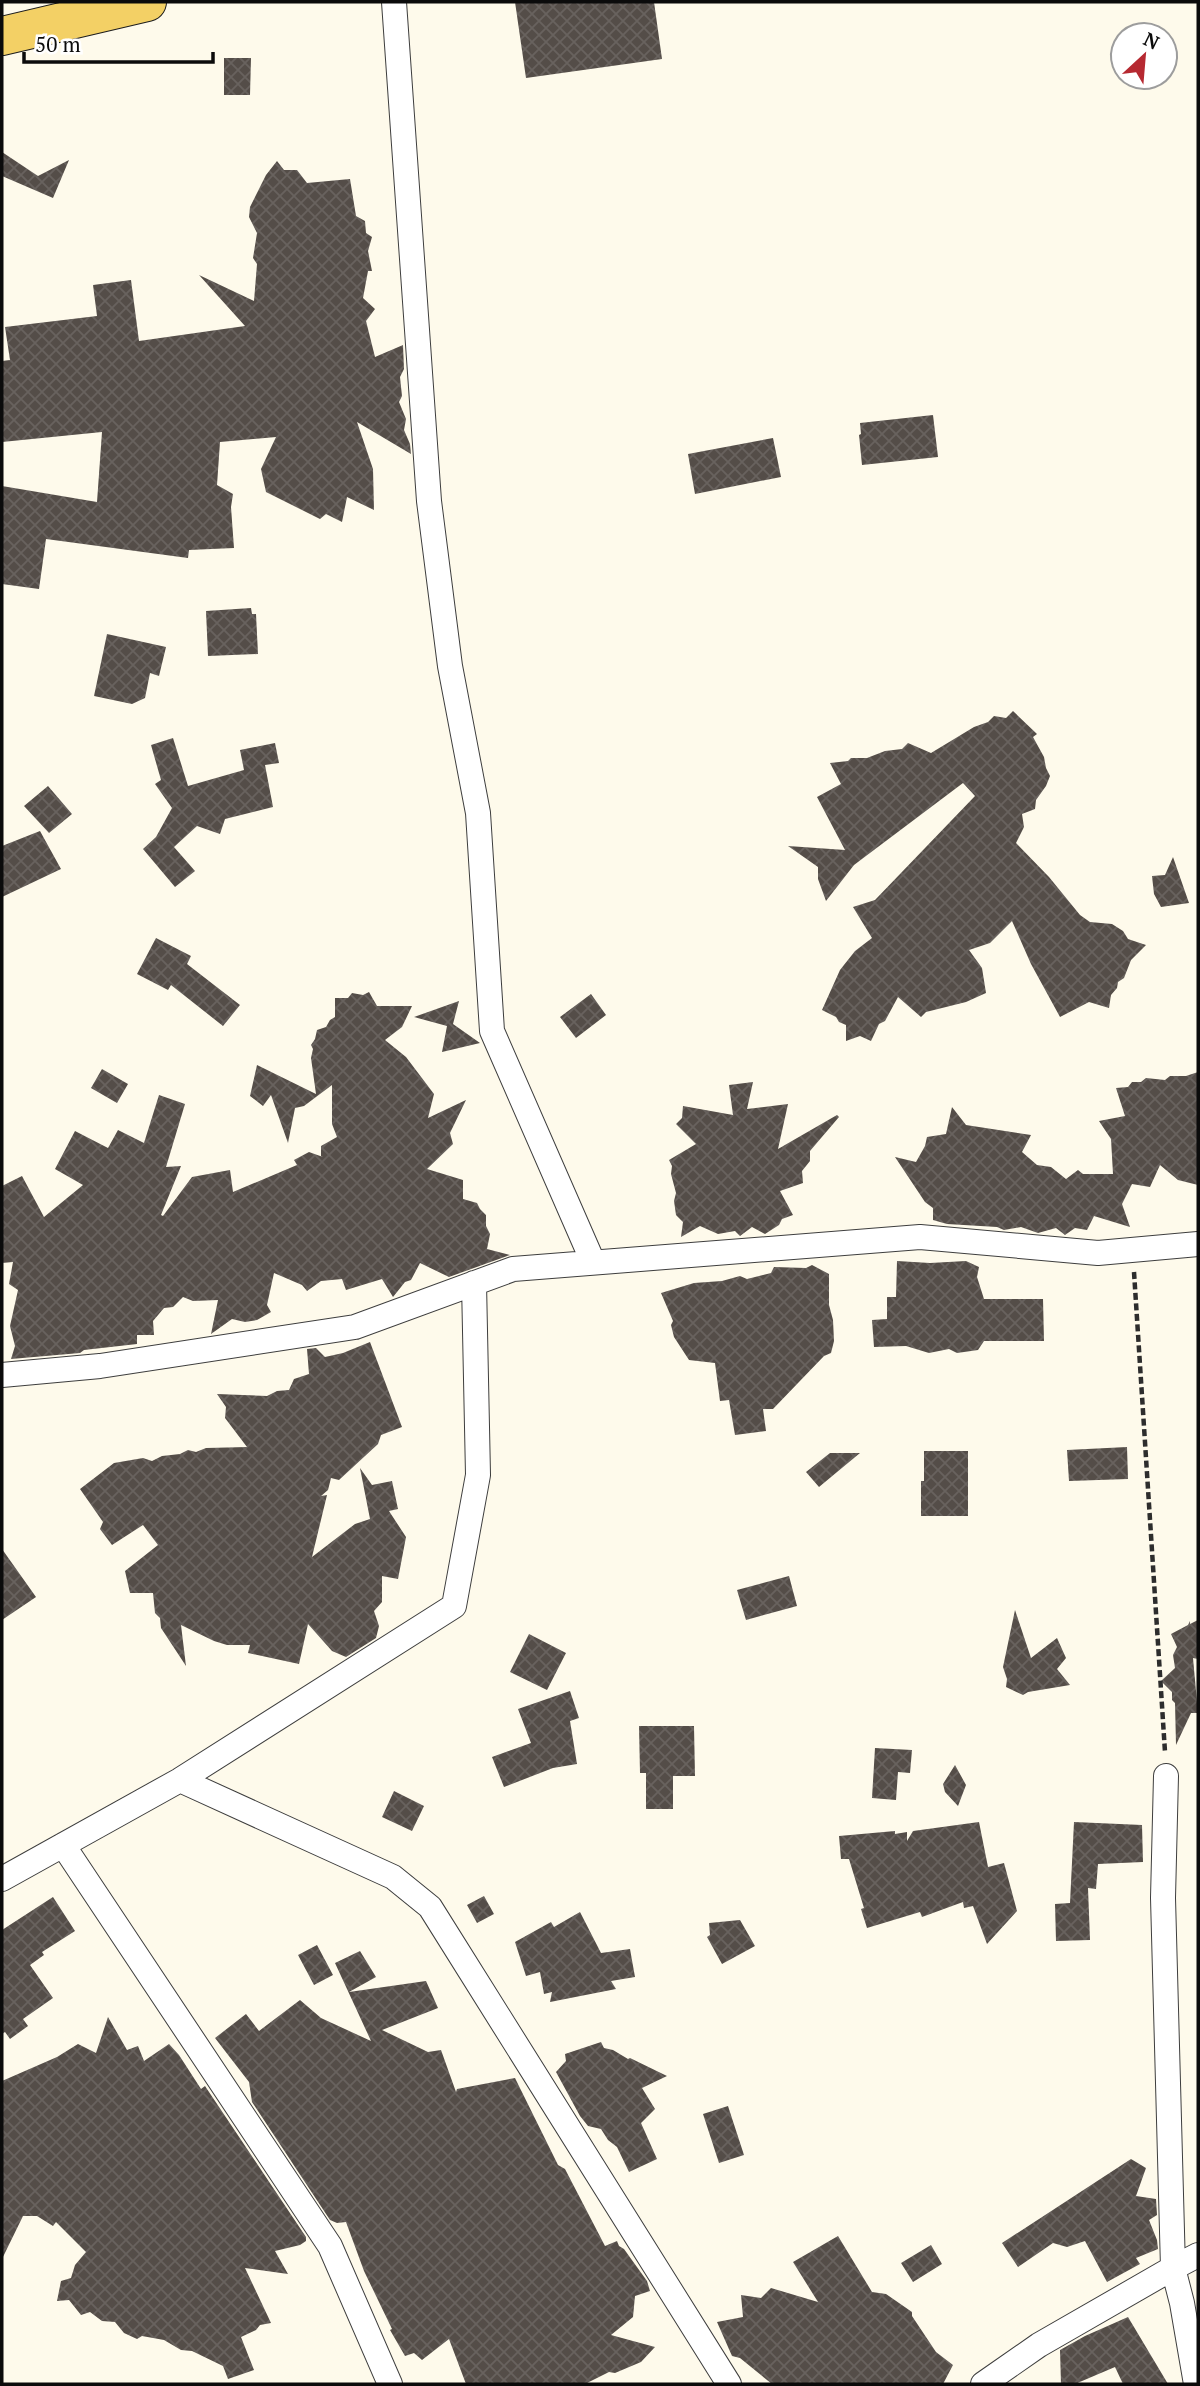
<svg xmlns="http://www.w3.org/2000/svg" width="1200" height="2386" font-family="'PT Serif',serif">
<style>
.building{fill:url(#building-cross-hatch)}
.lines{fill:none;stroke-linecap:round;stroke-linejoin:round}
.minor-casing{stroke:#3e3e3e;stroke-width:26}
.primary-casing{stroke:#1c1c1c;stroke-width:40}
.path{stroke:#2d2d2d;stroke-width:4.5;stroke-dasharray:7 3.5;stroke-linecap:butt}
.minor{stroke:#fff;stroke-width:24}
.primary{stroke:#f3d065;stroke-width:38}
</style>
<defs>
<pattern id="building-cross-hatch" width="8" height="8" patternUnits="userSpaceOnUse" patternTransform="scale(1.75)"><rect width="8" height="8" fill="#544d48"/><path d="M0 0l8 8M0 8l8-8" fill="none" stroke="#68625e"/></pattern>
</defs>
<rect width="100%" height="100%" fill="#fefaeb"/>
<!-- building -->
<path class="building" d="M515,2H654L662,59L526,78Z
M224,58H251L250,95H224Z
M2,152L38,176L69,160L53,198L2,176Z
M277,161L284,170H297L307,183L350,179L356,216L365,221L366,233L372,237L368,251L372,271H368L363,298L375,309L366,321L375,357L403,345L404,369L400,377L402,396L399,402L406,419L404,430L410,444L411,454L357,422L373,469L374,510L347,497L342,522L326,514L320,519L266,492L261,469L276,437L220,442L217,485L233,494L231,507L234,548L189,550L188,558L46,539L39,589L2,584V486L97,502L102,432L2,442V361L10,360L5,327L97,316L93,285L131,280L139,341L245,326L199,275L254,301L257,264L253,258L257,233L249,217L250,207L266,175Z
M933,415L938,457L862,465L859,435L861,434L860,423Z
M773,438L781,477L695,494L688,454Z
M251,608L252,614H256L258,654L208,656L206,611Z
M107,634L166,647L159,676L150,673L145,698L132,704L94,696Z
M1013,711L1037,734L1033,737L1044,757L1046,768L1050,776L1046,786L1036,800L1035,809L1022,814L1024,827L1016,843L1049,877L1080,915L1090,922L1112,924L1123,931L1128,939L1146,945L1131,960L1124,978L1118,982L1117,988L1111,995L1109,1008L1089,1002L1060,1017L1031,964L1012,921L990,943L969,950L982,968L986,993L966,1002L926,1012L921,1017L898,997L885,1021L879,1024L871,1041L860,1036L846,1041V1025L839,1022L836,1017L822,1010L840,970L855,951L872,938L853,907L875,900L975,796L963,783L854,865L826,901L818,879V867L788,846L845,850L817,797L841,784L830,763L848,761L851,758H867L885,751L902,749L908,743L931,753L974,727L988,722L994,716L1006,718Z
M173,738L188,786L244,770L240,750L275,743L279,763L265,765L273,807L225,819L220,834L197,826L174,847L195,871L175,887L143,849L156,837L172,808L155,784L161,780L151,745Z
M48,786L72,814L49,833L24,806Z
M40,831L61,869L2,897V846Z
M1173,857L1189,903L1161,907L1154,894L1152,876L1165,875Z
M156,938L191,956L187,964L240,1005L223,1026L171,985L168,990L137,974Z
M369,992L377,1006H412L402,1027L385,1040L406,1057L434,1094L428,1118L466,1100L450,1133L453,1144L427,1169L463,1180V1199L477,1203L480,1209L486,1215V1226L490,1234L487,1249L510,1255L449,1277L420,1263L411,1280L405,1282L393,1297L382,1279L346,1290L342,1279L321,1281L307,1291L302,1285L274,1273L267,1305L271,1312L257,1320L245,1322L232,1319L211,1334L218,1300L193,1301L183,1297L173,1307L164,1308L153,1321L154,1335H137V1344L84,1350L80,1353L11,1359L15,1346L10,1326L18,1290L9,1284L13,1262L2,1263V1186L22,1176L44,1217L83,1185L55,1169L75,1131L108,1148L118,1130L144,1143L159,1095L185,1104L166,1167L181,1166L161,1215L163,1216L192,1177L230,1170L233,1192L297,1165L294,1160L309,1152L323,1157L321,1156V1146L337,1137L332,1124V1085L304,1106L295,1108L288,1143L271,1095L263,1106L250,1096L257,1065L316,1094L311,1058L313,1049L311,1045L315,1039L317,1030L326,1027L330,1020L335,1017V998H348L352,993L363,995Z
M591,994L606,1015L576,1038L560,1017Z
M459,1001L453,1024L480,1043L442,1052L447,1026L414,1017Z
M102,1069L128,1084L117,1103L91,1088Z
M1198,1072V1185L1178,1180L1160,1165L1150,1187L1132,1184L1122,1204L1130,1227L1094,1216L1087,1230L1075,1228L1065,1235L1056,1228L1038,1233L1021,1227L1004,1230L997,1227L947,1224L933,1220V1208L925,1202L895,1157L916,1162L925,1146L927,1137L946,1134L952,1107L966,1125L1031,1135L1022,1152L1037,1165L1051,1167L1066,1179L1078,1170L1083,1174H1113L1111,1139L1099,1121L1125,1116L1116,1088L1128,1087L1132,1082H1141L1146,1078L1165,1080L1170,1076H1186Z
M753,1082L747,1109L788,1104L778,1149L837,1115L839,1117L810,1151V1161L802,1171L803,1183L780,1191L793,1215L782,1219L779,1225L765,1234L752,1227L740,1236L735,1231L718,1234L700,1226L681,1237L683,1222L676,1215L674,1201L676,1193L671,1174L672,1166L669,1160L696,1144L676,1124L682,1118L683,1106L733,1115L729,1085Z
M897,1261L930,1263L966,1261L979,1267L977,1277L984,1299H1043L1044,1341H984L978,1350L957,1353L949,1349L929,1353L906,1346L874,1347L872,1320L887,1319V1297H896Z
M812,1265L829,1274V1305L833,1320L834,1341L831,1353L824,1356L773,1409H763L766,1431L735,1435L729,1400L720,1401L715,1363L689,1360L674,1337L671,1325L673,1321L661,1293L694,1283L722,1281L740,1276L747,1279L771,1273L774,1267L806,1268Z
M370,1342L402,1427L381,1435L378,1444L339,1480L331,1478L328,1490L321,1496L327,1495L312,1557L355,1524L370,1519L360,1468L372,1485L392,1481L398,1509L389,1511L406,1537L398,1579L382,1576V1602L374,1611L379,1626L376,1638L346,1657L332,1651L308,1624L299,1664L248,1653L250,1645H227L214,1641L181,1625L186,1666L161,1628L160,1618L155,1613L153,1593H130L125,1571L158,1545L143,1525L112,1545L100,1529L103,1522L80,1489L114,1463L143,1458L152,1461L162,1456L180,1454L188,1450L196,1452L206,1448L247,1447L225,1418L226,1407L217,1394L267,1396L277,1391L289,1390L294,1379L309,1374L307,1349L316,1348L325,1357L343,1353Z
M1127,1447L1128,1479L1069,1481L1067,1450Z
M924,1451H968V1516H921V1481H924Z
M830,1453H860L819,1487L806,1472Z
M2,1549L36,1597L2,1620Z
M789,1576L797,1606L746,1620L737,1590Z
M1015,1610L1031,1658L1057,1638L1066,1658L1057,1669L1070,1685L1028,1692L1023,1695L1006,1687L1007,1679L1003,1667Z
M1198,1620V1659L1193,1658L1198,1713H1191L1176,1745L1175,1703L1172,1700V1692L1161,1681L1175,1668L1173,1655L1177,1647L1171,1634L1188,1625L1190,1621V1624Z
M529,1634L566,1653L547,1690L510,1672Z
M570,1691L579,1718L570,1721L577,1764L553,1768L504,1787L492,1757L531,1743L518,1709Z
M639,1726H694L695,1776H673V1809H646V1773H640Z
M875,1748L912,1750L910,1773L898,1772L896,1800L872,1798Z
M955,1765L966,1785L958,1806L945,1792L943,1784Z
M394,1791L424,1806L412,1831L382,1817Z
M979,1822L988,1867L1004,1863L1017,1911L987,1944L973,1906L964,1908L963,1902L922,1917L920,1912L867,1928L861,1909L864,1908L849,1859H841L839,1836L895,1831V1834L907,1832V1841L913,1831Z
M1074,1822L1142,1825L1143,1862L1098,1864L1096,1889L1088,1888L1090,1940L1056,1941L1055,1904L1070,1903Z
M484,1896L494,1914L477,1923L467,1905Z
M53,1897L75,1931L42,1952L44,1955L30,1965L53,1998L23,2019L28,2026L10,2039L5,2032L2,2034V1930Z
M580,1912L601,1953L630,1949L635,1977L611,1981L616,1989L550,2002L552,1992L544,1994L540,1972L526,1976L515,1942L551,1922L554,1927Z
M740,1920L755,1946L722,1964L707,1937L710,1935L709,1923Z
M317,1945L333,1975L314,1985L298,1955Z
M360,1951L376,1977L349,1992L426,1981L438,2008L382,2030L428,2052L441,2050L456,2092L457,2089L515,2078L558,2165L565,2169L605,2246L617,2241L619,2246L624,2249L647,2281L650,2291L635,2296L633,2317L611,2335L655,2347L641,2362L615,2373L609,2372L585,2384H466L449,2339L422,2360L414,2353L405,2356L390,2330L392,2329L364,2271L346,2222L337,2223L330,2220L252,2102L249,2082L215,2038L246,2014L259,2031L300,2000L321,2018L371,2041L335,1963Z
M108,2017L127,2050L138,2046L144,2061L169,2044L179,2055L201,2089L205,2086L213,2098L306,2237V2241L300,2245L275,2251L288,2274L245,2268L271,2323L260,2325L256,2330L241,2337L254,2370L228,2379L223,2366L192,2351L181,2350L164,2340L142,2336L137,2339L124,2333L115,2322L102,2321L90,2312L81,2315L69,2300L57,2301L61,2281L71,2278L75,2265L86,2252L56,2222L53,2226L37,2216H23L2,2259V2081L57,2057L78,2044L96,2053Z
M601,2042L604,2048L613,2050L628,2059L630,2058L667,2076L642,2088L655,2109L641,2123L657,2159L629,2172L617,2147L608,2140L601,2129L588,2126L580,2116L556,2072L566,2061L565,2054Z
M728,2106L744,2155L719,2163L703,2114Z
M1131,2159L1146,2168L1136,2196L1156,2199L1157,2215L1149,2220L1157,2240L1158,2249L1136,2258L1140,2264L1107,2282L1085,2241L1067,2247L1053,2243L1018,2267L1002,2243Z
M838,2236L872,2292L886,2294L912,2312V2316L936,2352L953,2365L943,2384H772L740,2358L732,2356L717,2322L743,2317L741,2295L761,2298L771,2288L818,2302L793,2262Z
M931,2245L942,2264L913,2282L901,2263Z
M1128,2317L1168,2384H1123L1115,2367L1075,2384H1061L1060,2350L1085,2336Z"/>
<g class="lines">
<!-- minor casing -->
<g class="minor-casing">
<path id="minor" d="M394,2L429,501L450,666L478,813L492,1031L593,1262
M2,1375L100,1366L355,1327L513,1269L920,1237L1098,1253L1198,1244
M1166,1776L1163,1898L1173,2268L1198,2255
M180,1780L393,1877L430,1907L729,2384
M63,1845L330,2246L390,2384
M2,1879L180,1780L454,1606L478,1475L474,1283
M983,2384L1039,2345L1173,2268L1182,2303L1196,2384"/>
</g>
<!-- primary casing -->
<g class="primary-casing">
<path id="primary" d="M2,36L147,2"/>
</g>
<!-- path -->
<path class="path" d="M1134,1272L1165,1752"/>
<!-- minor -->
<use href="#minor" class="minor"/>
<!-- primary -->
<use href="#primary" class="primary"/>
</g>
<!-- border -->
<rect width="1200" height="2386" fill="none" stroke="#0b0b0b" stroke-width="7"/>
<!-- north arrow -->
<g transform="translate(1144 56) rotate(26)"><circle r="33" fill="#ffffff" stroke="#9d9d9d" stroke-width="2"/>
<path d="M0-5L12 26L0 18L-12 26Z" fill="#b62931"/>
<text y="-10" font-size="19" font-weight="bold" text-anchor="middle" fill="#0b0b0b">N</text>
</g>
<!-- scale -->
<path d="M24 52v10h189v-10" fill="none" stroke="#0b0b0b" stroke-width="3.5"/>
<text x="35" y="52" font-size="21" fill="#0b0b0b" stroke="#ffffff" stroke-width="5" paint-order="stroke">50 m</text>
</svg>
